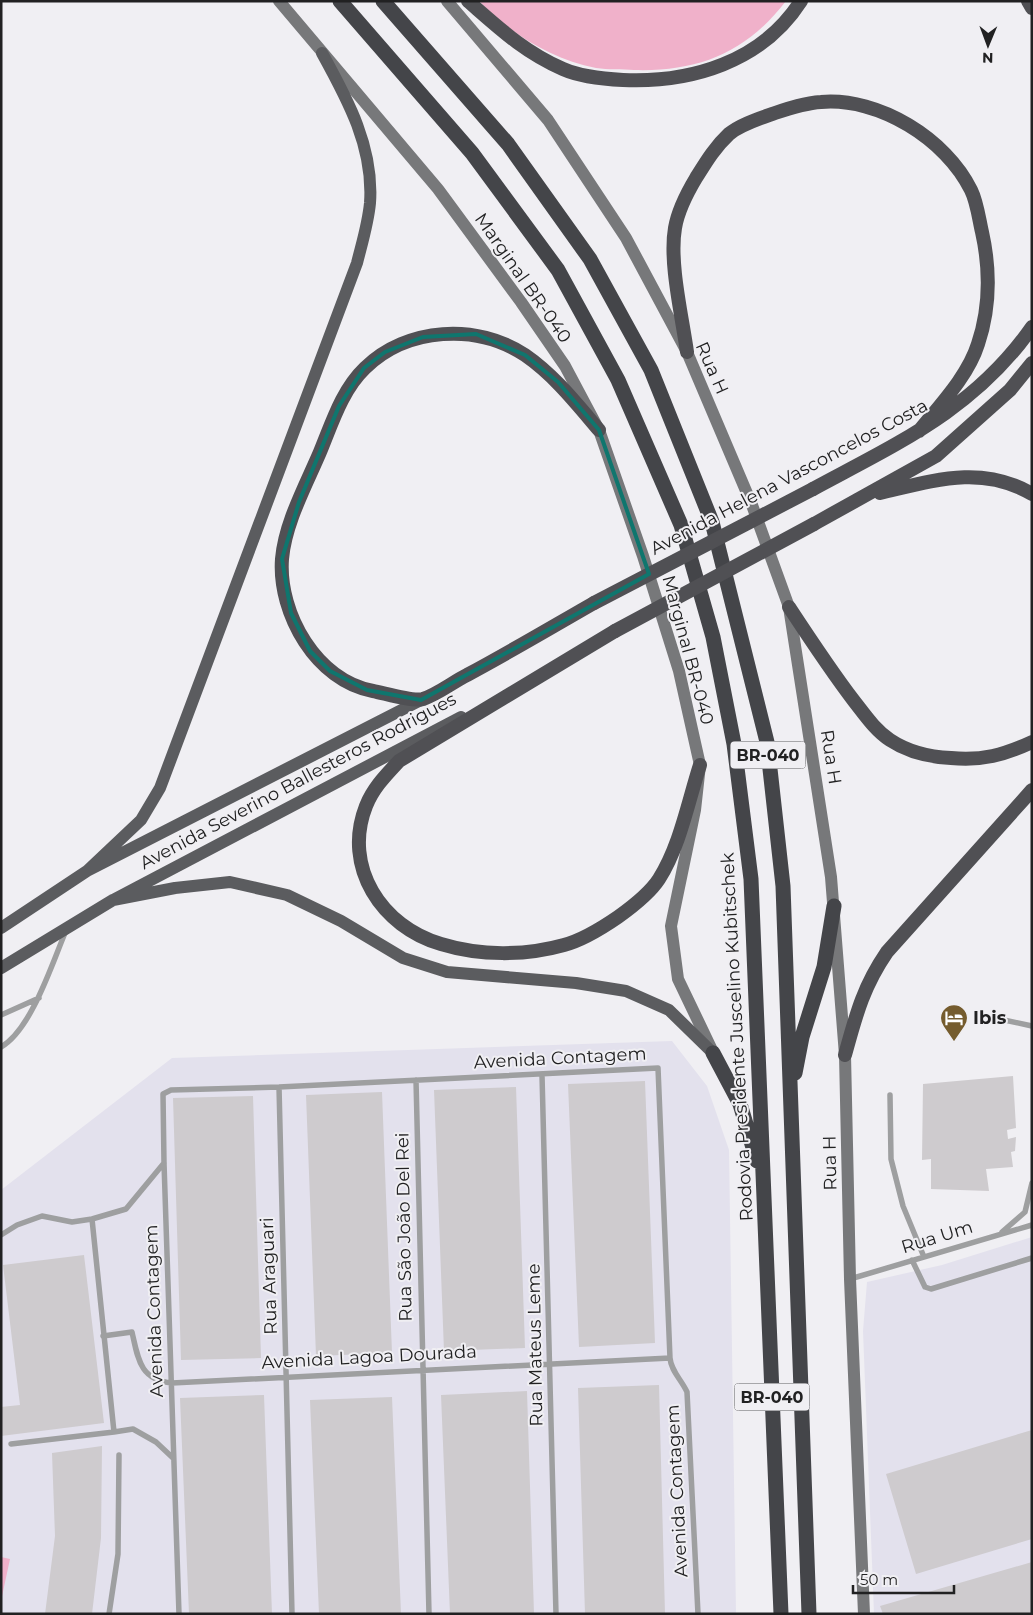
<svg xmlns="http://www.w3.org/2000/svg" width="1033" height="1615" font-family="Montserrat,sans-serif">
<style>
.built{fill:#e3e1ed}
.green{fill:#f0b1ca}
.building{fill:#cecbce}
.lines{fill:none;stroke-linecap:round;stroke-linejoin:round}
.service{stroke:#9e9fa0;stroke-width:5.5}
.secondary{stroke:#77787a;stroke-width:12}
.primary{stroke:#5b5c5f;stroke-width:12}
.trunk{stroke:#505054;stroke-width:14}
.motorway{stroke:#444549;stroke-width:15}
.trunk-bridge{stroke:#505054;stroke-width:14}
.marked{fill:none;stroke:#0f766e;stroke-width:4;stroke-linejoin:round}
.labels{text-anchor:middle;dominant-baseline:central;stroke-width:4;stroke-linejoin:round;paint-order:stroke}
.shield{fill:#f0eff3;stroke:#5f5f61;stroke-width:1}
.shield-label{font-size:16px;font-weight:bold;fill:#212122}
.street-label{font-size:18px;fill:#212122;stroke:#f0eff3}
.poi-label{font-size:18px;font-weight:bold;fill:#212122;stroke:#f0eff3;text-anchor:start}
</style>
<rect width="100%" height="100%" fill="#f0eff3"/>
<!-- built -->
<path class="built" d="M672,1041L707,1086L729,1150L736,1614H1V1190L172,1058Z
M1032,1237V1614H874L863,1331L867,1282L942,1265Z"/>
<!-- green -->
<path class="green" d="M479,1H786C746,53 698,72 634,70C622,69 608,70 596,68C551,59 511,34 479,1Z
M1,1557L10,1559L1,1601Z"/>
<!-- building -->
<path class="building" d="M1013,1076L1016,1128L1007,1130L1008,1139L1016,1137L1015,1151L1011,1152L1013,1167L986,1169L989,1191L931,1189V1159L922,1160L923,1084Z
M645,1081L655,1343L579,1347L568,1084Z
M516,1087L525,1348L444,1351L434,1090Z
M382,1092L392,1353L316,1356L306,1095Z
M253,1096L261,1358L181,1360L173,1098Z
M84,1255L104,1423L1,1436V1407L20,1405L3,1265Z
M659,1385L665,1614H585L578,1388Z
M527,1391L534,1614H450L441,1395Z
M264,1395L272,1614H189L180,1398Z
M392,1397L401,1614H319L310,1400Z
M1032,1430V1539L916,1574L886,1474Z
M102,1446L101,1538L92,1614H45L55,1536L52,1453Z
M1032,1562V1612L1026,1614H883L880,1606Z"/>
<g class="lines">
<!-- service -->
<path class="service" d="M1,1015L39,998
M995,1018L1032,1026
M1,1047C31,1030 52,964 65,933
M542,1075L556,1614
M416,1080L429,1614
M279,1087L292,1614
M890,1095L891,1159L903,1206L924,1257
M92,1219L114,1432L133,1429L156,1442L173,1458
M1002,1232L1025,1212L1032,1183
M1,1235L17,1225L42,1216L72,1222L92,1219L126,1209L164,1163
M912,1260L925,1287L931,1289L1032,1258
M850,1279L1032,1225
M103,1336L132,1332C138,1359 140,1380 172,1383L670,1358
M11,1444L114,1432
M109,1614L118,1554L119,1455
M179,1614L164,1163L163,1094L171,1090L279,1087L658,1068L670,1358C671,1371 681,1379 687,1392L698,1614"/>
<!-- secondary -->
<path class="secondary" d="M279,1L438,189L521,302L565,366L599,430L643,556L679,671L700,765L695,810L671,926L678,979L712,1050
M447,1L548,120L626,238L687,352L752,505L789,607L831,877L845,1055L850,1279L864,1614"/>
<!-- primary -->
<path class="primary" d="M87,871L141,820L160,788L357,263C362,243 368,224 370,203C374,148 348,100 322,53
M113,900L175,888L230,882L287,895L341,921L403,958L447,972L576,983L626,991L669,1010L713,1053
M1,928L87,871L421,700
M1,968L113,900L461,717"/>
<!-- trunk -->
<path class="trunk" d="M468,1C499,28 524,52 563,69C581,77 603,79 623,80C691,83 762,62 801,1
M1028,1L1032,8
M687,352C682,316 669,262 675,228C678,210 687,193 696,178C706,162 715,147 729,134C741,124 761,118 775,113C790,108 805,103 821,102C879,97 946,139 971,190C977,202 979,219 982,232C990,268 990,308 978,344C968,376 940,405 919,431
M813,489C898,443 975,409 1032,327
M880,493C932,481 981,464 1032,494
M814,524L936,456L1010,390L1032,363
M594,603C552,627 510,652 467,675C453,682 438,694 423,699C413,702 384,693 373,691C317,681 278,614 282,559C285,523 306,485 320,452C332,423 342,390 365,368C407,327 477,323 525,355C554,375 576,403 599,430
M789,607C810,639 831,671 854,701C865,715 875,730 890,740C908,752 930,757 951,758C982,761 1004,755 1032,742
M615,631L399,761C386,775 373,788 366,806C342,867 382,927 441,944C480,956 525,956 564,945C583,940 602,928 618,917C632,907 650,893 659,879C680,846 688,802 700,765
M845,1055C856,1015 863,987 887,952L1032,790"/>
<!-- motorway -->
<path class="motorway" d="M340,1L472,153L558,270L618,380L681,525L713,637L734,744L751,879L781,1614
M383,1L508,144L590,259L651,370L712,522L767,742L783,886L809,1614
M713,1053L740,1104L757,1161
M795,1073L802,1037L824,967L834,906"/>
<!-- trunk-bridge -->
<path class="trunk-bridge" d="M594,603L813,489
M615,631L814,524"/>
</g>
<!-- marked area -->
<path class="marked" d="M476,334L525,355L558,382L599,430L649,574L421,700L367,690L330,671L310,651L291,613L282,559L299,502L339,406L364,368L385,352L423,337Z"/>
<!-- icons -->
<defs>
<g id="hotel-pin" transform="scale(1.4375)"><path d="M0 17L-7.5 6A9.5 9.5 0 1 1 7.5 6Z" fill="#755c2e" stroke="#f0eff3"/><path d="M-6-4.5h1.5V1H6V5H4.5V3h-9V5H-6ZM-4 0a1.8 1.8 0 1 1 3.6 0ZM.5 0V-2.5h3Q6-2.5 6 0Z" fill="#fff"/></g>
</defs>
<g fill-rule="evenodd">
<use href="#hotel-pin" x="954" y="1018"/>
</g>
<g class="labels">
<!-- shield labels -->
<g class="shield">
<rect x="730.5" y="741.5" width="75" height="27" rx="4"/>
<rect x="734.5" y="1383.5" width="75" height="27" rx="4"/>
</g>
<g class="shield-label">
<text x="768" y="755">BR-040</text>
<text x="772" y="1397">BR-040</text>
</g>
<!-- street labels -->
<g class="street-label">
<text transform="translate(523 278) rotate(55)">Marginal BR-040</text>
<text transform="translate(712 368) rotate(66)">Rua H</text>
<text transform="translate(789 477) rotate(-28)">Avenida Helena Vasconcelos Costa</text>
<text transform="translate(688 650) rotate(75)">Marginal BR-040</text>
<text transform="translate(831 757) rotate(81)">Rua H</text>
<text transform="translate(298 781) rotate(-28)">Avenida Severino Ballesteros Rodrigues</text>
<text transform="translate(737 1037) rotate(-93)">Rodovia Presidente Juscelino Kubitschek</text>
<text transform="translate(560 1058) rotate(-3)">Avenida Contagem</text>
<text transform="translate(830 1163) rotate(-91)">Rua H</text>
<text transform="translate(404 1227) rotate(-91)">Rua São João Del Rei</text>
<text transform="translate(937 1237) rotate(-17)">Rua Um</text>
<text transform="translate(269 1276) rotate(-92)">Rua Araguari</text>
<text transform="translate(154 1311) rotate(-92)">Avenida Contagem</text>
<text transform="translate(535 1345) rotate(-91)">Rua Mateus Leme</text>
<text transform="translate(369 1357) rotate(-3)">Avenida Lagoa Dourada</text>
<text transform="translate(677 1491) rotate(-93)">Avenida Contagem</text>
</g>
<!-- poi labels -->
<g class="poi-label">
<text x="973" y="1018">Ibis</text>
</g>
</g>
<!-- border -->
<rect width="1033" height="1615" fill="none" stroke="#212122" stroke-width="5"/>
<!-- north arrow -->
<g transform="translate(988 45) rotate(181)" stroke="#f0eff3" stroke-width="4" paint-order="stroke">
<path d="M0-4L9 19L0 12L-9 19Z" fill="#212122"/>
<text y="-8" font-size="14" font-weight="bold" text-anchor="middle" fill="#212122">N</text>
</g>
<!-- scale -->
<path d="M853 1585v8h101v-8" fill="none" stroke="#212122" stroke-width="2.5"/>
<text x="860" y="1585" font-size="15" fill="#212122" stroke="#f0eff3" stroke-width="4" paint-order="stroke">50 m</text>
</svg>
